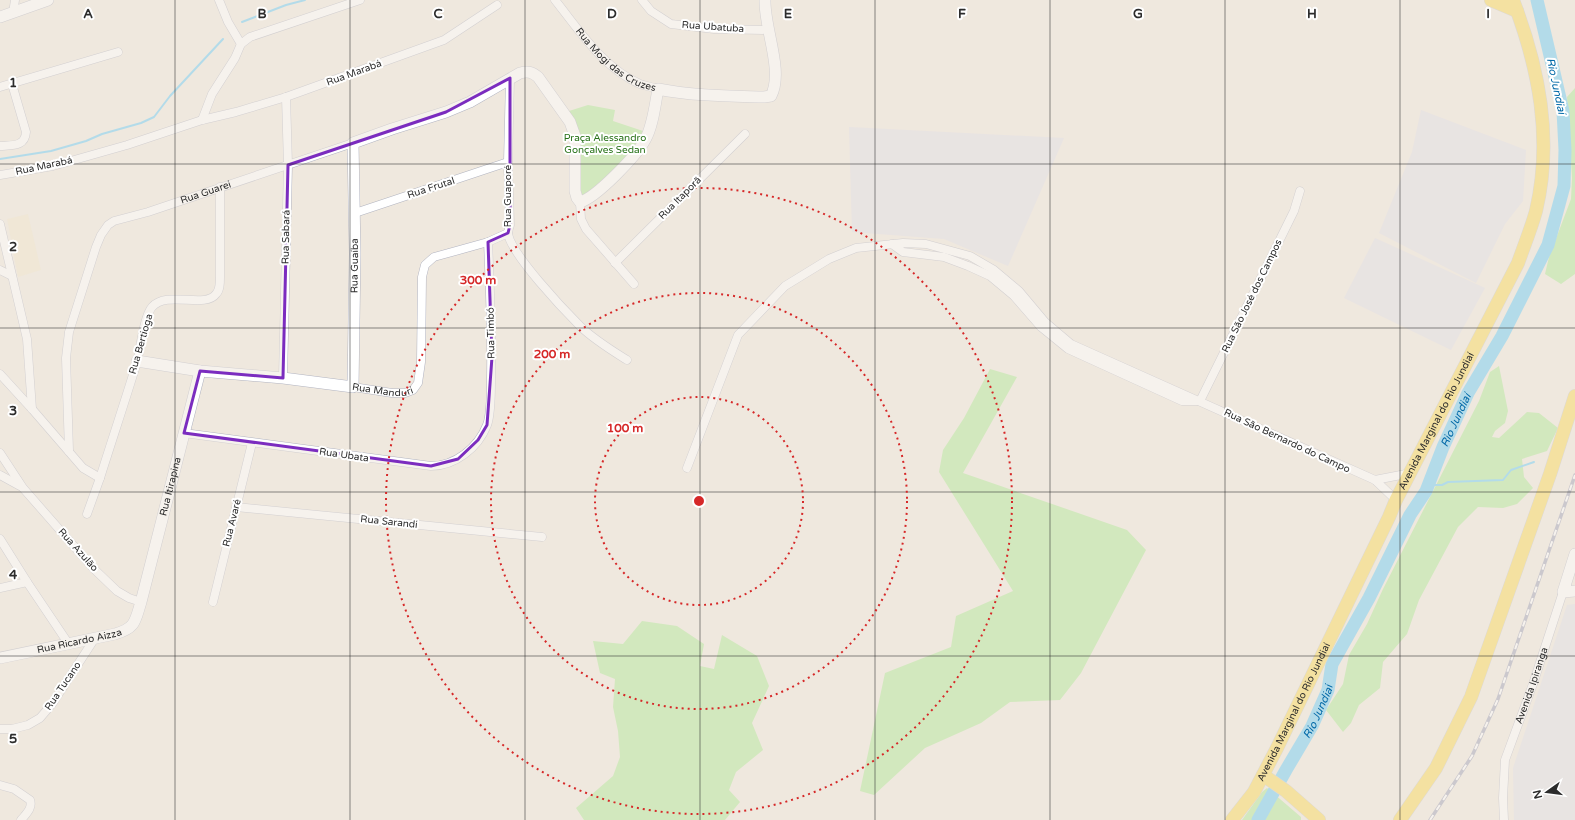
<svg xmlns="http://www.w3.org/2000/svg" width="1575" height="820" font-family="'Varela Round',sans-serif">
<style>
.industrial{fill:#e1dfe7}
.education{fill:#f1e7cd}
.green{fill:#b0e997}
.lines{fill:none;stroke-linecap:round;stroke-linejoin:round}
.stream{stroke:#6bcdf7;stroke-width:2}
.river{stroke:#6bcdf7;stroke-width:13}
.street-casing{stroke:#b2b4c1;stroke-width:9}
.secondary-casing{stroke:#b2b4c1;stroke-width:12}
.primary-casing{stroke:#c8c8c8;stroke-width:14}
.street{stroke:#fff;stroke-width:8}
.secondary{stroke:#fff;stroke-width:11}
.primary{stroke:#fada58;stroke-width:13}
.rail-casing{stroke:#a0a3b8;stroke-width:3.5}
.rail{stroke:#fff;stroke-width:2;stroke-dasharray:6;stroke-linecap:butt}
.marked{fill:none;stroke:#7b2cbf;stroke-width:3;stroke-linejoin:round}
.grid{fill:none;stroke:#2c2c2c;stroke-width:1;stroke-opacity:0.55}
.ring{fill:none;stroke:#d62828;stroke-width:2;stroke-dasharray:2 4}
.labels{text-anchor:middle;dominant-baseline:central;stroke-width:4;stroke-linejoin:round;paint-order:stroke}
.street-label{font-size:10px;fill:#2c2c2c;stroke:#fff}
.park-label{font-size:10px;fill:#257016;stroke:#fff}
.water-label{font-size:11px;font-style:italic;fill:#046aa8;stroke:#fff}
.grid-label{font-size:13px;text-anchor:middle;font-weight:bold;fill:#2c2c2c;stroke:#fff;stroke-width:4;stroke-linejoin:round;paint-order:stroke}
.centre{fill:#d62828;stroke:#fff;stroke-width:2}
.ring-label{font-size:12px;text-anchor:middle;font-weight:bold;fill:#d62828;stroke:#fff;stroke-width:4;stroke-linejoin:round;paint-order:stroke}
</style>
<rect width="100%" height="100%" fill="#efe8de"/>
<!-- industrial -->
<path class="industrial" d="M1421,110L1526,150L1523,201L1505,224L1476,283L1379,233L1412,152Z
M849,127L1064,138L1008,266L944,239L852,232Z
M1375,238L1485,288L1451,350L1344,298Z
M1575,604V820H1514L1513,768L1567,605Z"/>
<!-- education -->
<path class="education" d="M28,214L41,270L18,277L7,219Z"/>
<!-- green -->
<path class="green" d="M1575,88V274L1561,284L1545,274L1549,257L1571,199L1572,178L1567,97Z
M588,105L615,110L613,121L643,131L635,147L616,168L583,197L579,193L581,165L580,136L569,111Z
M1499,366L1508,411L1505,423L1495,431L1492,437L1499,438L1527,412L1539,413L1558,428L1547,451L1522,459L1524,477L1533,488L1517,504L1503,508L1478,507L1458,527L1419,600L1407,634L1383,662L1380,688L1359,705L1351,723L1343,732L1326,710L1343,684L1349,655L1367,624L1383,589L1479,401L1490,372Z
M990,369L1017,377L963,473L1127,530L1146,550L1081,673L1060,700L1010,702L981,723L925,748L874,795L860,791L885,673L951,647L956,616L1013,591L939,472L943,450L964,418Z
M642,621L677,626L704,644L700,666L714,669L722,635L757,656L769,686L752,723L763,750L736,772L729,790L740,802L725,820H584L576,808L613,776L620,757L618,731L613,707L615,679L600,673L593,641L623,644Z
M1267,788L1301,817V820H1242L1262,792Z"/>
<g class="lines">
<!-- stream -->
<path class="stream" d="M242,22L286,5L305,0
M0,159L51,151L86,141L102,134L141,123L154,117L170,96L223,39
M1429,485H1442L1448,482L1503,480L1511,470L1534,462"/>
<!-- river -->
<path class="river" id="s1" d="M1258,820L1286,770L1312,726L1328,690L1332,664L1369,598L1410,515L1426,491L1443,447L1468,393L1502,336L1548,245L1564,186L1565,150L1563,111L1537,0"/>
<!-- street casing -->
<g class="street-casing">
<g id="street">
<path d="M219,0L228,22L241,44"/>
<path id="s2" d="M555,0C579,30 603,68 640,84C646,86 652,87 658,89"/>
<path d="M642,0L651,11L671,24L714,29L769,30"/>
<path d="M13,13L15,0"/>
<path d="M510,78L508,162L510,225C509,228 508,231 508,234C512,255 563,309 580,326C593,339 611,350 627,360"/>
<path d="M0,87L118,52"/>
<path d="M202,120L212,94L235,58L241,44L250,37L360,0"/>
<path d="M0,146C12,145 25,147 26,132L12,84"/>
<path d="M0,175L53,166L127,145L202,120L236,112L286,97L444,40L497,5"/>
<path d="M580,202L581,219L586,229L634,284"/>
<path d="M355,213L508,162"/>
<path d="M0,224L27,339L32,409"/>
<path d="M892,244L903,252L944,257L968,266L990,276L1014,296L1041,327L1068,349L1182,401H1197"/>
<path d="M615,263L745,134"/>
<path d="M0,270L12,276"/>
<path d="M0,374L32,409L83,468L100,478C112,440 125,401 137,362C140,350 144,316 152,307C167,290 205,309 216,294C220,290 220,283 220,277V187"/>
<path d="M283,378L288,165L286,97"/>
<path id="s3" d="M353,387L392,393H405L413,390L418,383L421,362L422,277L425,265L434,257L488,242L508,233"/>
<path d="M1200,401L1294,211L1300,191"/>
<path d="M184,433L431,466C455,466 478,448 487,425C491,415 491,391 491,379C492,333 490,287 488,242"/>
<path id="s4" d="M69,451L66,358L69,332L96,247L101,235L108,225L114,221L148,212L353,143"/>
<path d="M0,453L23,488L94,569L117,591L129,598L141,602"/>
<path d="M687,468L738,335L785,286L829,259L856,248L903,243L926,244L970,256L994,270L1019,291L1045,322L1071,344L1375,480L1396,500"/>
<path d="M0,475L20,486"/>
<path d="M1375,480L1411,473"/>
<path d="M236,507L542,537"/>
<path d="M87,514L100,478"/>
<path d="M0,539L27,582L68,643"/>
<path d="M0,588L27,582"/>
<path d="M213,602L252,443"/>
<path d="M0,729H12L28,725L40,718L52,704L95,638"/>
<path d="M0,785L14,789L30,800C33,808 26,814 21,820"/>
<path id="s5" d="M1504,820L1503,798L1505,760L1533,684L1563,592"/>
</g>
</g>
<!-- secondary casing -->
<g class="secondary-casing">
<g id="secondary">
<path d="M0,17L48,0"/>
<path id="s6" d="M137,361L200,371L283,378L353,387L355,254L353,143L392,129L446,112L470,102L520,73C528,71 532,72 538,77L570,122L575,136V191L577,198L580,202C596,198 637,155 645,140C653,126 655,105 658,89C693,96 729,96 764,97L771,96C784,71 764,28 765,0"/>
<path d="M1575,554L1563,592L1575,591"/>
<path id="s7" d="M0,658L115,634C136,628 135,621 141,602L200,371"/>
</g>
</g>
<!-- primary casing -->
<g class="primary-casing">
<g id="primary">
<path d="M1491,0L1517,11"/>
<path d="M1263,775L1286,791L1319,820"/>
<path id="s8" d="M1232,820L1254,792L1277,748L1389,517L1396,500L1518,263C1524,246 1531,229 1536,211C1553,139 1539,68 1513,0"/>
<path d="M1400,820L1436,768L1471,697L1550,474L1575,396"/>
</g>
</g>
<!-- street -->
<use href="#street" class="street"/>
<!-- secondary -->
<use href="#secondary" class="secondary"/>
<!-- primary -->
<use href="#primary" class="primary"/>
<!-- rail casing -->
<g class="rail-casing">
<path id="rail" d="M1430,820L1472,756L1498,699L1575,475"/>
</g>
<!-- rail -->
<use href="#rail" class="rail"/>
</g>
<!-- marked area -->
<path d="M0 0H1575V820H0ZM510,78V225L508,233L488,242L492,357L487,425L478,440L458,459L431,466L184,433L200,371L283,378L288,165L446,112Z" fill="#efe8de" fill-opacity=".55" fill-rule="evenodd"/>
<path class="marked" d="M510,78V225L508,233L488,242L492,357L487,425L478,440L458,459L431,466L184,433L200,371L283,378L288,165L446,112Z"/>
<!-- grid -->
<path class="grid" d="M175,0V820M350,0V820M525,0V820M700,0V820M875,0V820M1050,0V820M1225,0V820M1400,0V820M0,164H1575M0,328H1575M0,492H1575M0,656H1575"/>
<!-- distance rings -->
<g class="ring">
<circle cx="699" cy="501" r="104"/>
<circle cx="699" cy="501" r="208"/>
<circle cx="699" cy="501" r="313"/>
</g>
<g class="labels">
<!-- street labels -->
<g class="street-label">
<text transform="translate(713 27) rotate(4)">Rua Ubatuba</text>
<text stroke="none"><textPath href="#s2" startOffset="87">Rua Mogi das Cruzes</textPath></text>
<text transform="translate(354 73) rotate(-20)">Rua Marabá</text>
<text transform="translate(44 166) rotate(-12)">Rua Marabá</text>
<text transform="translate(431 188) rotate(-18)">Rua Frutal</text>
<text stroke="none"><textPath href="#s4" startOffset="337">Rua Guarei</textPath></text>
<text transform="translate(508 196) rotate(-90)">Rua Guaporé</text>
<text transform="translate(680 198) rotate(-45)">Rua Itaporã</text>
<text transform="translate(286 237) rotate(-89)">Rua Sabará</text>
<text stroke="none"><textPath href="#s6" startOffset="339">Rua Guaíba</textPath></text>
<text transform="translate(1252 296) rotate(-64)">Rua São José dos Campos</text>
<text transform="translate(491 333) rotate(-91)">Rua Timbó</text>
<text transform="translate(141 344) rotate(-74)">Rua Bertioga</text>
<text stroke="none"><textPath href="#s3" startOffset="30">Rua Manduri</textPath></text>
<text stroke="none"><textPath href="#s8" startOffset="449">Avenida Marginal do Rio Jundiaí</textPath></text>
<text transform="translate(1287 441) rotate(25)">Rua São Bernardo do Campo</text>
<text transform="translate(344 455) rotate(8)">Rua Ubata</text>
<text stroke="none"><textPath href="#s7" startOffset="281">Rua Itirapina</textPath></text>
<text transform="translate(389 522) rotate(6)">Rua Sarandi</text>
<text transform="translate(232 523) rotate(-76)">Rua Avaré</text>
<text transform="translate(78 550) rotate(48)">Rua Azulão</text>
<text stroke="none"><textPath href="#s7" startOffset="81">Rua Ricardo Aizza</textPath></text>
<text transform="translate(63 686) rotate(-56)">Rua Tucano</text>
<text stroke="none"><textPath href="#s5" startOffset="139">Avenida Ipiranga</textPath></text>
<text stroke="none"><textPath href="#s8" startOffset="125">Avenida Marginal do Rio Jundiaí</textPath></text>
</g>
<!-- park labels -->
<g class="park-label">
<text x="605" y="138">Praça Alessandro<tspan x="605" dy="12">Gonçalves Sedan</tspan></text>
</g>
<!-- water labels -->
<g class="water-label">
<text transform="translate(1556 86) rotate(78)">Rio Jundiaí</text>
<text stroke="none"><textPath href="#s1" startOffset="448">Rio Jundiaí</textPath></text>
<text stroke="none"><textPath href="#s1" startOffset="124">Rio Jundiaí</textPath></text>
</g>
</g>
<g class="grid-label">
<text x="88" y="18">A</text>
<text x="262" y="18">B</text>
<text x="438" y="18">C</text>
<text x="612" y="18">D</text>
<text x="788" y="18">E</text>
<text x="962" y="18">F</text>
<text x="1138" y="18">G</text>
<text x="1312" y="18">H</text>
<text x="1488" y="18">I</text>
<text x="13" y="87">1</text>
<text x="13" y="251">2</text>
<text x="13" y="415">3</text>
<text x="13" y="579">4</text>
<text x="13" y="743">5</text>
</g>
<circle cx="699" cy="501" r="6" class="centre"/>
<g class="ring-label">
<text x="478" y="284">300 m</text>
<text x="552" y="358">200 m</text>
<text x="625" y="432">100 m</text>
</g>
<!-- north arrow -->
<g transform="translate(1547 792) rotate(256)" stroke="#ffffff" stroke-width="3" paint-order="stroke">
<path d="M0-3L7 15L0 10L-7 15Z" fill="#2c2c2c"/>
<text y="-6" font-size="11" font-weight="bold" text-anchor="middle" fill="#2c2c2c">N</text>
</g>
</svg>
